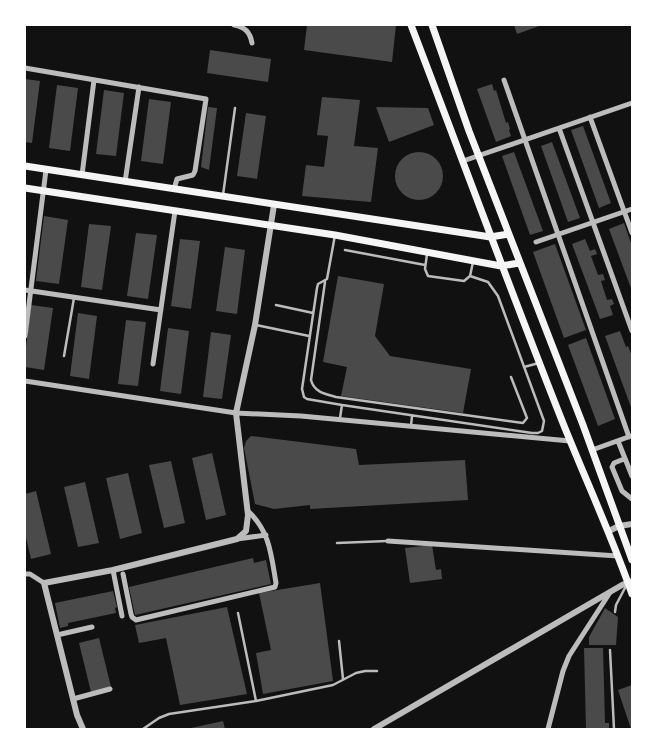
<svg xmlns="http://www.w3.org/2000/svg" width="657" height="754" font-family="'Work Sans',sans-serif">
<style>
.building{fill:#4a4a4a}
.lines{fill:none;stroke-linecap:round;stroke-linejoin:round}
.service{stroke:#bcbcbc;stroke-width:2.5}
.minor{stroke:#bcbcbc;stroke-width:5}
.tertiary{stroke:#bcbcbc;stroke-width:6}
.secondary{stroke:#f5f5f5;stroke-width:7}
</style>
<rect width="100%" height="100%" fill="#111"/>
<!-- building -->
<path class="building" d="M307,25H396L392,62L304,50Z
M514,25H542L517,34Z
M210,50L271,59L268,82L207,73Z
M25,79L40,81L32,143L25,142Z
M492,84L494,91L496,90L506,123L508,122L510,129L509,130L511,136L496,142L477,89Z
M57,85L78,88L70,151L49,148Z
M104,90L124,93L116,156L96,154Z
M322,97L360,100L354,146L378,148L371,202L302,196L306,165L324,167L328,136L317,135Z
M149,99L171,102L163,164L141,161Z
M208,107L217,108L209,170L201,167Z
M376,107L428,108L434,125L389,142Z
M246,113L266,116L257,179L237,176Z
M583,126L611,203L599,208L571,130Z
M552,142L580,218L568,222L541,146Z
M395 176a24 24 0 1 1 48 0a24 24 0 1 1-48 0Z
M514,152L543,231L530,235L502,156Z
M44,216L68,220L59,284L36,281Z
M624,223L632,246V291L609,229Z
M89,224L111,226L102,290L81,287Z
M136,233L157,235L148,299L127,296Z
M180,239L200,241L191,309L171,306Z
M585,239L590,251L595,249L597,254L591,256L598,275L603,274L605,280L601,281L607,300L612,299L614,304L610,306L613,315L600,319L572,244Z
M555,244L586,330L564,338L533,252Z
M225,247L245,250L237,314L216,311Z
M338,276L384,284L375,336L390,356L471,369L463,413L341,396L347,367L323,362Z
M31,305L53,308L44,370L25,367V355Z
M78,313L97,316L89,379L70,376Z
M126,320L146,322L138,386L118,384Z
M168,328L189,331L181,394L160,391Z
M620,331L626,347L628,346L632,356L631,360L632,363V410L605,336Z
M211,332L231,335L222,399L203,397Z
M586,338L615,419L598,426L568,345Z
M251,436L356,449L359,465L465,460L468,500L310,509V505L274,509L255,504L244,448L246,441Z
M212,453L226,515L206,520L192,458Z
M171,461L185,523L164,528L149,465Z
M128,473L142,533L120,539L106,478Z
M85,482L99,543L78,547L64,487Z
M36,491L51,554L31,559L25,533V494Z
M432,545L436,570L441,569L442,579L410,583L405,548Z
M253,558L254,563L266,560L271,584L135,615L129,587Z
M320,583L333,681L263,694L256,653L271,650L259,593Z
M113,591L117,607L115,608L116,613L68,623V626L60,628L55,603Z
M227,607L247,694L180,705L166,638L139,643L135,625Z
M605,608L618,617L616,645H589V637Z
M99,638L111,687L91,692L79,643Z
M584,648H603L605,723H609V729H586Z
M632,685V729H631L618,690Z
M223,721L225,729H191V728Z"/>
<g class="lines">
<!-- service -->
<path class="service" d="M223,195L235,108
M335,235L327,279L318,284L317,288L302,389L304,397L307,399L342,405L340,418
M345,250L425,265
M427,254L425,269L428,276L464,281L470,276L473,262
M325,282L311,380C314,392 325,394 336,397L523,423L527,418L511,377
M276,305L313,313
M256,325L309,336
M64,356L74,298
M524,367L539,363
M342,405L532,433H538L542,431L544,421L498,296L488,282L470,276
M411,426L412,416
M337,543L387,541
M615,612L616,605L626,586
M238,613L256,701
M339,641L343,679
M610,650L614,729
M143,729L159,718L169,714L256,701L333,685L356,673L365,671H377"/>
<!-- minor -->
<path class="minor" d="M234,25C245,27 250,32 252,43
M25,68L206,99L195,171L193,175L177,179L174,189
M504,80L629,437
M590,117L632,233
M559,128L632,331
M463,161L632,103
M82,175L94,80
M125,182L139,87
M536,242L632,209
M25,290L161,310
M25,336L46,170
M153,364L175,211
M25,381L236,413L301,416L570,441
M618,441L632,476
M592,450L631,436
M624,459L614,463L612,467L622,491L632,499
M237,539L266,535
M388,541L618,556
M113,570L122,616
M25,574H30L44,583
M123,574L131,614L132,617L136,620L275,587L276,583C271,554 270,532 248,511
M57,635L92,627
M73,699L110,689
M548,729L563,671L569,656L609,594"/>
<!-- tertiary -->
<path class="tertiary" d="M609,531L619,526L632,524
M83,729L77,715L44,583L113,570L237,539L246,531L248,515L236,413L255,325L274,205
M374,729L622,585L632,581"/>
<!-- secondary -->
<path class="secondary" d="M411,25C460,153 507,281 557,408C581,470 610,531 632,594
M432,25L469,131L583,425L632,560
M25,166L484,236L490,237L509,234
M25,188L335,235L501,266L519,263"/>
</g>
<!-- border -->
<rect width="657" height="754" fill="none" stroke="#ffffff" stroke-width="52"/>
</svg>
